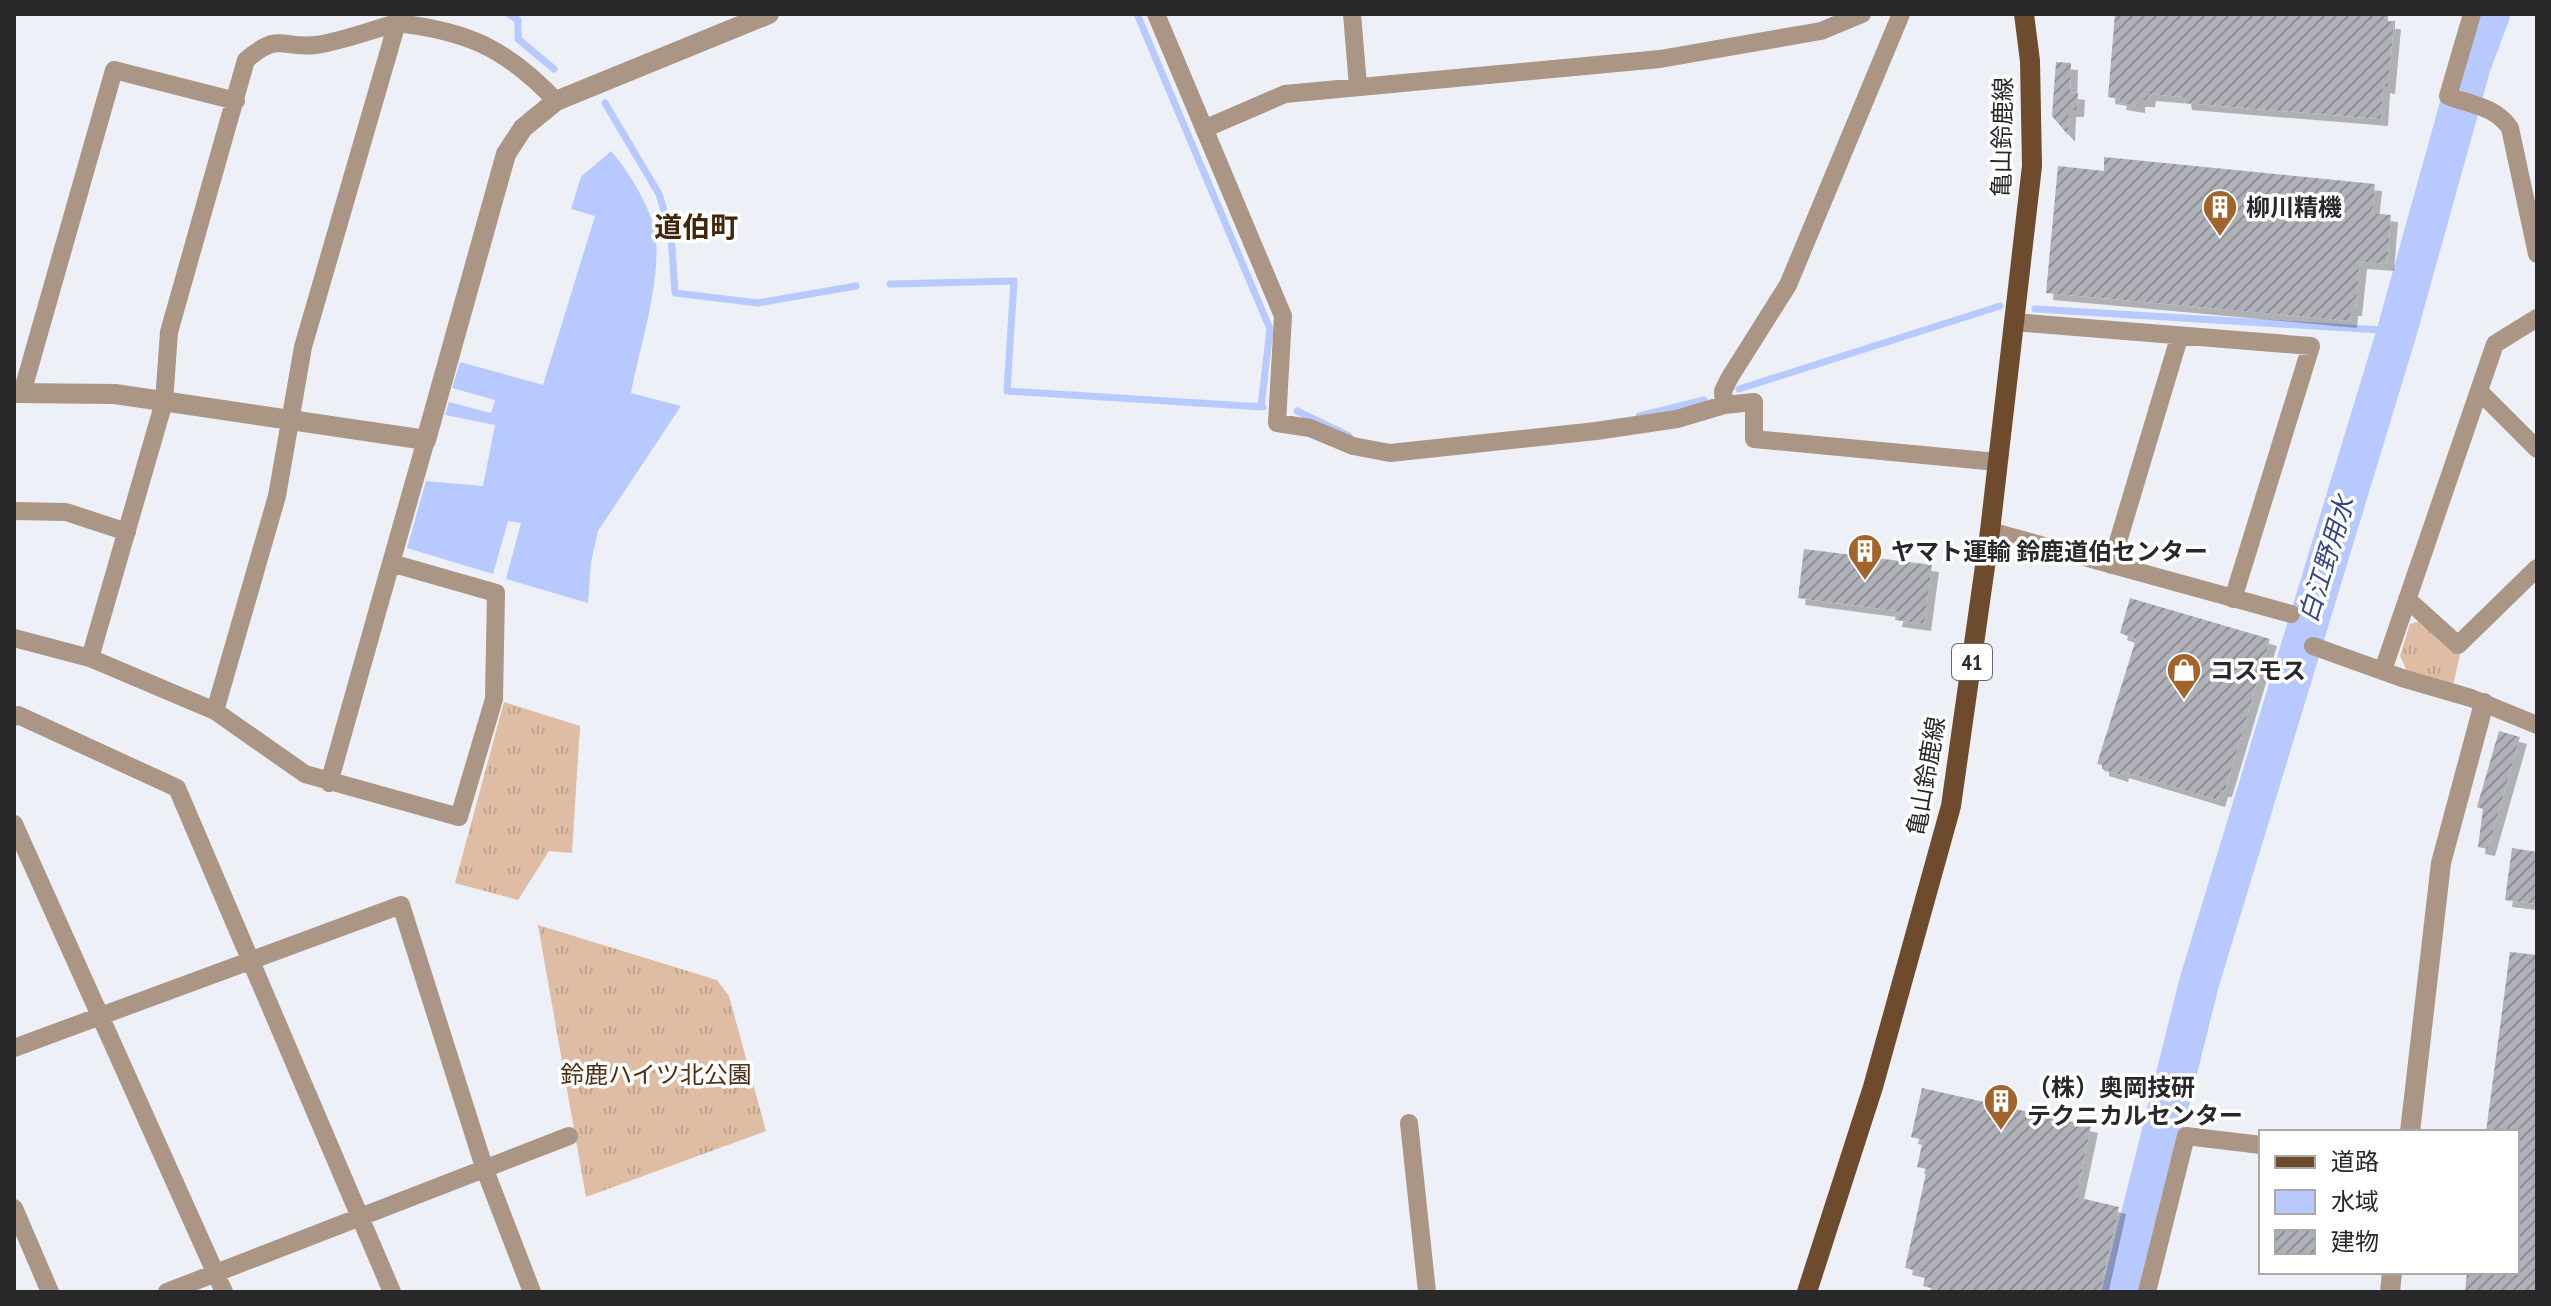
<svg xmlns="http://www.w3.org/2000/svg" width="2551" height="1306" font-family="'PT Sans Narrow','Noto Sans JP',sans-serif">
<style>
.grass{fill:url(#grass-tufts)}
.water{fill:#b7c9fe}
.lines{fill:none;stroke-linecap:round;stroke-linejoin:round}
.stream{stroke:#b7c9fe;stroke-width:7}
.river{stroke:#b7c9fe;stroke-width:40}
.building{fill:url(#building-hatch);filter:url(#shadow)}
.minor{stroke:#ab9585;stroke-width:18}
.tertiary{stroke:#ab9585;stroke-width:20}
.primary{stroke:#6f4b2e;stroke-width:20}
.labels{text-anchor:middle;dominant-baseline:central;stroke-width:7;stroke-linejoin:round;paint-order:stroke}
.shield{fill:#fff;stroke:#68686b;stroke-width:2}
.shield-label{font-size:22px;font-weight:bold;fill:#28282b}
.street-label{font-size:24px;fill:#28282b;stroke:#fff}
.poi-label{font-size:24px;font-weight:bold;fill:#28282b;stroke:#fff;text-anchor:start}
.park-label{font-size:24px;fill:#502f12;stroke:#fff}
.water-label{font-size:26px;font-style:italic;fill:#364686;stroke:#fff}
.quarter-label{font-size:28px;font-weight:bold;fill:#43250a;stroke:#fff}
</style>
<defs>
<pattern id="grass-tufts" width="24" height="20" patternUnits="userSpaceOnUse" patternTransform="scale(2)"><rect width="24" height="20" fill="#debda4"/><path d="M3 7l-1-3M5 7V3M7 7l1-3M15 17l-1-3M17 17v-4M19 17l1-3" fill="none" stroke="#bea28d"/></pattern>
<pattern id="building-hatch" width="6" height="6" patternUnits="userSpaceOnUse" patternTransform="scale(2)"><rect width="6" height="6" fill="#aeb1b7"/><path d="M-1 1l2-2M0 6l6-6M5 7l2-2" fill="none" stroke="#8e9095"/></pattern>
<filter id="shadow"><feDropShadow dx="7" dy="7" stdDeviation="0" flood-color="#0004"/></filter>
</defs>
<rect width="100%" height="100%" fill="#edf0f6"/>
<!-- grass -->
<path class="grass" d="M2423,620L2460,655L2453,685L2408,673L2400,656L2410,624Z
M504,702L580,726L572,853L549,851L518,900L455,883Z
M538,925L717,980L729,996L766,1131L586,1197Z"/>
<!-- water -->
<path class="water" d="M611,151C628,170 654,212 656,238C660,286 640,346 631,393L681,406L598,531L591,562L588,603L506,579L521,523L508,521L493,574L407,548L426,481L483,486L495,425L445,415L449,402L491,413L495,400L452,388L460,362L543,385L595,216L571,209L581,177Z"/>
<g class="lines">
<!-- stream -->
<path class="stream" d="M509,14L518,20V39L554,69
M1137,14L1270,329L1261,407
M605,103L659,194L671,234L675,293L758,303L856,286
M890,284L1014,281L1007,391L1263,407
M2035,309L2397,331
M1739,389L2000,306
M1297,411L1349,436
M1639,416L1704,400"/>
<!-- river -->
<path class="river" d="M2122,1292L2199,983L2397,331L2471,65L2490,14"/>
</g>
<!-- building -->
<path class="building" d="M2115,14H2388V22H2394L2388,87L2383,86L2381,119L2185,103L2184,97L2149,94L2148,100H2138V106L2119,103L2120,99L2108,97Z
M2056,62L2071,63L2070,92L2078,93L2077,110H2069L2068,135L2052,116Z
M2104,157L2375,184L2372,213L2391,215L2387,264L2360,262L2355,309H2351L2350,321L2046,293L2058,166L2104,171Z
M1804,549L1932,565L1924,624L1895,620L1897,611L1798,598Z
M2130,598L2270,639L2225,790H2221L2218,800L2122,771L2121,775L2102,769V765L2097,764L2136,639L2120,633Z
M2499,731L2520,737L2488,849L2478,847L2483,809L2477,807Z
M2512,848L2537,852V904L2505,900Z
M2510,952L2537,955V1292H2465L2467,1272H2517V1132H2486Z
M1922,1088L2091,1126L2076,1197L2119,1207L2100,1292H1947L1923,1286L1926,1273L1905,1268L1927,1169L1917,1167L1923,1140L1911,1137Z"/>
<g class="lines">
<!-- minor -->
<path class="minor" d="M1156,14L1283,316L1277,423L1310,428L1353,446L1390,453L1596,431L1677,419L1724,405L1754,402V439L1997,462
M1352,14L1358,86
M2472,14L2448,96C2471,105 2495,106 2510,128L2537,254
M1204,129L1285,94L1660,59L1821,31L1862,14
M2014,322L2311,346L2233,599
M2480,392L2537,449
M22,393L114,70L236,101
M1724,405L1723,391L1730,377L1788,285L1901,14
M14,511L66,512L127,532
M1990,531L2291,614
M2111,565L2179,338
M2407,599L2458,645L2537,568
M14,638L90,658L215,711L305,774L459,817L494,699L496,593L391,563L426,440
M2313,646L2402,678L2471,698L2537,725
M90,658L164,402L169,332L246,60C280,31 281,49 316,45C343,41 371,30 397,23
M2383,670L2495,344L2537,318
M215,711L277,496L303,347L397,23C467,31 506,48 556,101
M14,717L18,715L177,788L392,1292
M329,783L391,563
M14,824L224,1292
M14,1048L401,905L485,1170L532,1292
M1409,1123L1427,1292
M14,1208L50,1292
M167,1292L569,1136
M2147,1292L2186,1136L2261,1145"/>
<!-- tertiary -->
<path class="tertiary" d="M14,393L115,394L426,440L506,154L523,128L556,101L769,14
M2410,1132L2441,863L2484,703
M2390,1292L2392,1272"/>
<!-- primary -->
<path class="primary" d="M1807,1292L1873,1087L1951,806L1990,531L2032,166L2030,61L2024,14"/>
</g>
<!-- icons -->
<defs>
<g id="building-pin" transform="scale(1.8)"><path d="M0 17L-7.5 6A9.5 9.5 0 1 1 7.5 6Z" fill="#a3642b" stroke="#fff"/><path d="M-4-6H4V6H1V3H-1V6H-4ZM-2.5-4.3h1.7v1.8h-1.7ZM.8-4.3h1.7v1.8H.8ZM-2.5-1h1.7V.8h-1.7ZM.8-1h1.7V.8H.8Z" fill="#fff"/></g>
<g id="shop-pin" transform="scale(1.8)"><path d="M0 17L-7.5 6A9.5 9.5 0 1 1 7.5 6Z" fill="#a3642b" stroke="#fff"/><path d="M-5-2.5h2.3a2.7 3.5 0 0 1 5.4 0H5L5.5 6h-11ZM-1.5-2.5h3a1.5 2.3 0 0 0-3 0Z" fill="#fff"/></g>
</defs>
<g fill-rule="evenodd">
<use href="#building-pin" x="2220" y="207"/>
<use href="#building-pin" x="1865" y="551"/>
<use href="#shop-pin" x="2184" y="670"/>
<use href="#building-pin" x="2001" y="1101"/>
</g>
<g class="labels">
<!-- shield labels -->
<rect class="shield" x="1952" y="644" width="40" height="36" rx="6"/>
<g class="shield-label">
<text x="1972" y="662">41</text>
</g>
<!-- street labels -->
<g class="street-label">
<text transform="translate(2002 137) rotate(-89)">亀山鈴鹿線</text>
<text transform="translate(1926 776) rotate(-80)">亀山鈴鹿線</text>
</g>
<!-- poi labels -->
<g class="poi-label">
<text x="2246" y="207">柳川精機</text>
<text x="1891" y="551">ヤマト運輸 鈴鹿道伯センター</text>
<text x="2210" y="670">コスモス</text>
<text x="2027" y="1087">（株）奥岡技研<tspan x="2027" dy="28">テクニカルセンター</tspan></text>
</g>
<!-- park labels -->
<g class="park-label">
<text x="656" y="1074">鈴鹿ハイツ北公園</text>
</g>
<!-- water labels -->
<g class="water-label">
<text transform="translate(2326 559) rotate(-73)">白江野用水</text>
</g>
<!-- quarter labels -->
<g class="quarter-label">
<text x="696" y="226">道伯町</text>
</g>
</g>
<!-- border -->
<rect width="2551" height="1306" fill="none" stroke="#28282b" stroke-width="32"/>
<!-- legend -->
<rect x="2259" y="1130" width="260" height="144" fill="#ffffff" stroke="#a9a9aa" stroke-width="2"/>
<rect x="2275" y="1156" width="40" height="12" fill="#6f4b2e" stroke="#a9a9aa" stroke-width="2"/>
<text x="2331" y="1170" font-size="24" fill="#28282b">道路</text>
<rect x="2275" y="1190" width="40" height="24" fill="#b7c9fe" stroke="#a9a9aa" stroke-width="2"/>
<text x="2331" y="1210" font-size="24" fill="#28282b">水域</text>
<rect x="2275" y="1230" width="40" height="24" fill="url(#building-hatch)" stroke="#a9a9aa" stroke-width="2"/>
<text x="2331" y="1250" font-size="24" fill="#28282b">建物</text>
</svg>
